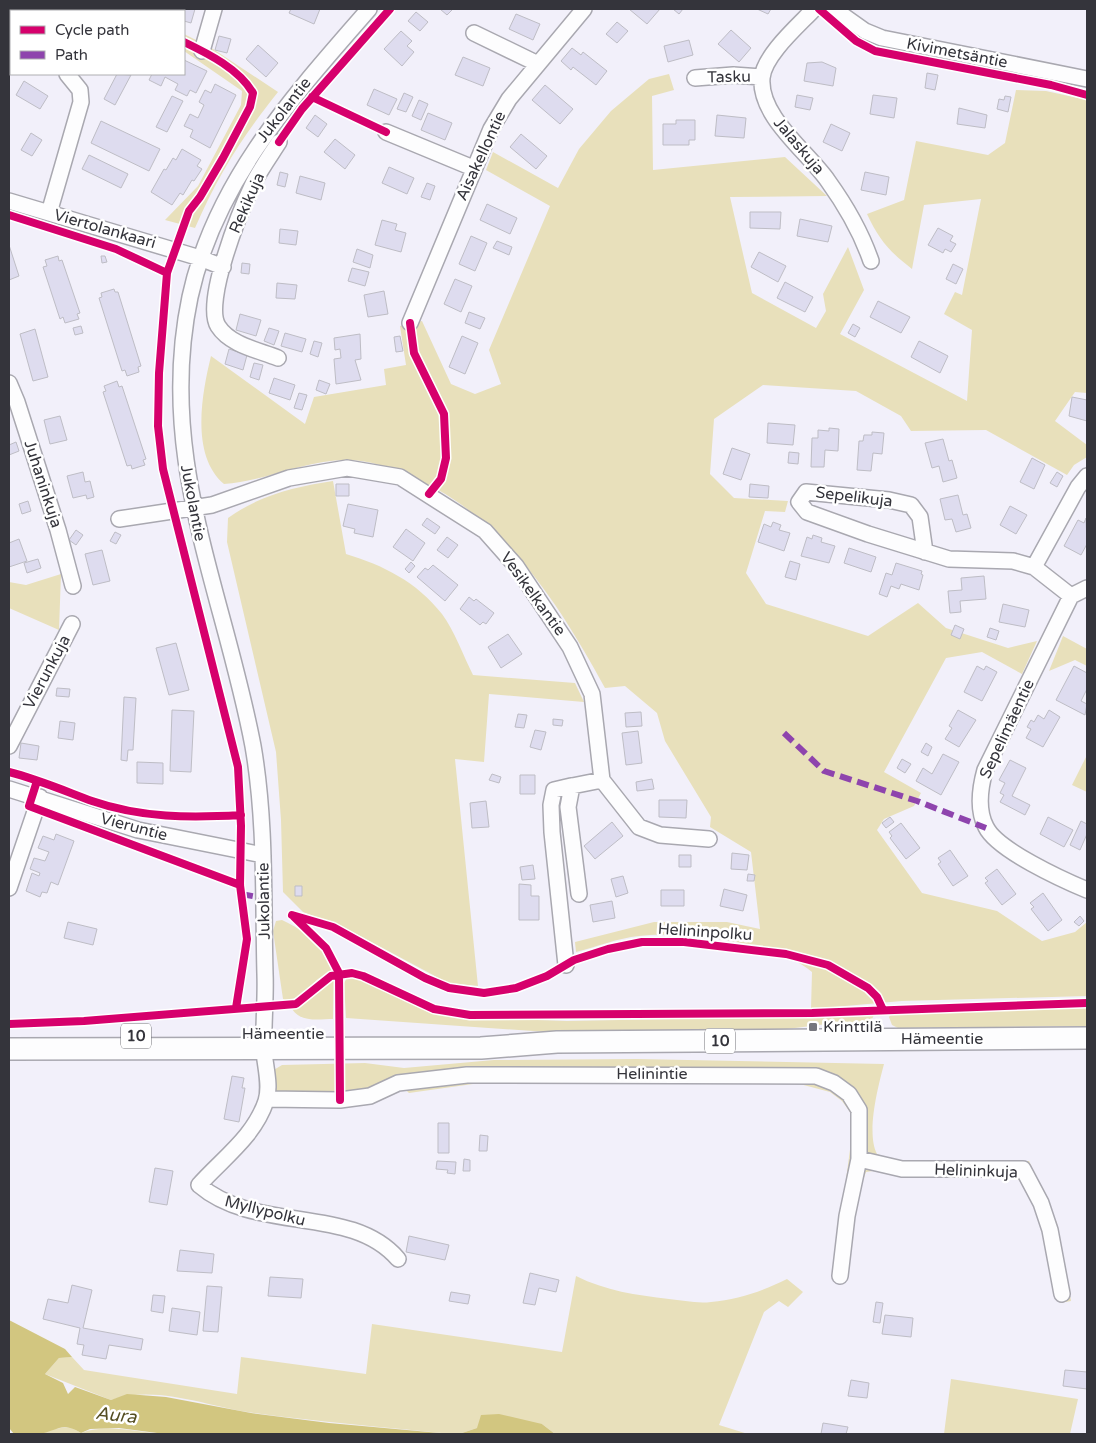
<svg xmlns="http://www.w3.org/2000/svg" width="1096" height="1443" font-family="'Varela Round',sans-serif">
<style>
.green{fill:#e8e0bb}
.water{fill:#d2c680}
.building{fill:#dedcef;stroke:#bebdc5}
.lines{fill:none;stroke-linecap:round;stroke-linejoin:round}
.minor-casing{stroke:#a9a8b0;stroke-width:18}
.highway-casing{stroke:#a9a8b0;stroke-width:24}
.minor{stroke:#fdfdfe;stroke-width:15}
.highway{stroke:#fdfdfe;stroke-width:21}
.quiet{stroke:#8e44ad;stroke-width:6;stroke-dasharray:12 6;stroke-linecap:butt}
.cycleway-casing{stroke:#fff;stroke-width:11}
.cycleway{stroke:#d6006c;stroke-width:8}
.poi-dot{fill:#76767e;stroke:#fff;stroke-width:2}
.labels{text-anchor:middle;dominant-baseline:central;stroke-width:5;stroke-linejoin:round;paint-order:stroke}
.shield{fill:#fff;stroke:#717176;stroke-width:1}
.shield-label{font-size:15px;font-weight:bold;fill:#34343b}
.street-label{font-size:16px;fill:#34343b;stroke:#fff}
.poi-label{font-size:16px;fill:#34343b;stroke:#fff;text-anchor:start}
.water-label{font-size:18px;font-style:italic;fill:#554e22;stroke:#fff}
</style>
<rect width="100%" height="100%" fill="#f2f0fa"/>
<!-- green -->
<path class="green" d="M59,9H129L134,11H58Z
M184,34L210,47L278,92C242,137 218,175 195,228L165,220L198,186L241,105L242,91L184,51Z
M669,74L674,90L652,96L653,170L785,157L827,196L730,197L752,293L816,328L826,311L823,294L848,247L864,290L840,334L967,401L972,330L944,314L955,292L962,295L981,199L924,205L912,269C890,252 879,240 867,214L904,200L916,141L988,155L1005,143L1016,90L1046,91L1087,100V393L1075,392L1055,421L1087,445V457L1074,465L1067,475L986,430L911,431L901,416L856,391L763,385L714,419L710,474L734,498L788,501L785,512L765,511L746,573L766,604L868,636L918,603L946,628L1008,648L1037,641L1022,674L982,652L946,658L884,772L921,793L914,806L884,819L877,830L922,893L997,911L1042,941L1075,932L1087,922V996L902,1001L811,1009L812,972C779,942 683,931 639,936C618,938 596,947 576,952L575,942L654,922H727L760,929L751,852L710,827L711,817L665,741L657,713L625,686L605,688C558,602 500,511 405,474C386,466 370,461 350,460C306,459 267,481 224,484C190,455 202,393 211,356L305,424L314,397L386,385L384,369L406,365L400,326L422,321L451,384L475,394L501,384L489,350L550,206L486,170L493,152L558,188L579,149L611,111L649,79Z
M333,481L346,554C383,565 417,582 442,614C454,630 464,657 473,675L575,683L584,702L489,694L484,762L455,759L478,986L448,983L349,930L303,912L283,892L281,820L276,752L227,542L228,518C260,495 294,487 333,481Z
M61,574L59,630L9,608V582L26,585Z
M1063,636L1087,649V666L1075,660L1049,671Z
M1087,755V792L1072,785Z
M282,920C307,932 322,944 332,970L318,979L300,996L287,1001L283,999L273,931L276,921Z
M354,977C387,990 417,1009 452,1017L567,1021L874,1015L869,1025L866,1027L827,1024L779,1030L562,1033L346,1018L344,983L347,978Z
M334,980L333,1019C319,1019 301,1023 292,1009C309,1003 318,987 334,980Z
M1087,1008V1026L898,1028L892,1025L889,1017L893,1012Z
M637,1059L884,1064C878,1087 866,1133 877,1154C917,1171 985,1162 1029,1161L1057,1223L1071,1301L1060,1303L1047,1234L1033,1197L1017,1178L903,1177L873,1171L866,1172L836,1255L853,1127L850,1112L842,1101L830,1092L796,1083L765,1081L480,1083L409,1093L398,1083L340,1100L267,1099V1074L282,1065L365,1063L404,1068L494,1060Z
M576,1276C606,1291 636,1295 669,1299C682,1300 697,1304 711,1302C738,1300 763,1291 787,1279L803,1292L788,1307L779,1301L764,1312L719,1425L748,1434H555L542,1424L477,1428L459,1434H451C385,1427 319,1422 254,1413C209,1407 156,1384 111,1400L45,1374L59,1358L72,1357L84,1370L237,1394L241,1357L366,1374L372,1324L562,1352Z
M951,1379L1078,1399L1070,1434H944Z
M71,1427L81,1433C105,1424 131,1431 155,1433C170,1434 185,1431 199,1434H40L51,1429Z"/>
<!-- water -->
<path class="water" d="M9,1320L65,1349L72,1357L59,1358L45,1374L63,1383L68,1394L75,1387L111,1400L127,1394L166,1397L251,1413L329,1423L451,1434H199L157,1433L119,1428L90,1429L81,1433C62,1421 57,1431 39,1434C32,1436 22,1435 14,1434L9,1428Z
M499,1414L542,1424L555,1434H459L477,1428L481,1415Z"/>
<!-- building -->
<path class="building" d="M30,9H49L47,11H33Z
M171,9H195L191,23L184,21V11H170Z
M291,9H320L314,24L289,13Z
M440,9H453L447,15Z
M629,9H660L647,24Z
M673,9H683L679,14Z
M757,9H771L768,14Z
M416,12L428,22L420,31L408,21Z
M516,14L540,24L533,40L509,29Z
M617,22L628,31L617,43L606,34Z
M731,30L751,48L739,62L718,44Z
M401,31L412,41L407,46L414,52L402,66L384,49Z
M219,36L231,39L227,53L215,50Z
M689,40L693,55L668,62L664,46Z
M258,45L278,63L266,77L246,59Z
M572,48L581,55L583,52L607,71L596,85L573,67L571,70L561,61Z
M463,57L490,68L483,86L455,75Z
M184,60L207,71L196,93L190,90L187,96L175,90L178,84L165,77L161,86L149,80L152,74H184Z
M822,62L836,68L833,86L804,81L807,63Z
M927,73L938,75L935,90L925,88Z
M117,74L131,75L115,105L104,99Z
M24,81L48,96L40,109L16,95Z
M215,84L236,95L210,148L190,137L193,130L184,126L190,114L198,118L204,105L199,102L205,90L211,93Z
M545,85L573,109L560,124L532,100Z
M374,89L397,99L389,115L367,105Z
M404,93L413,97L406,112L397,109Z
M797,95L813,98L810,110L795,107Z
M873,95L897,98L894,118L870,114Z
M172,96L183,101L167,132L156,127Z
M1005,96L1011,97L1008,112L997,109L999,99L1004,100Z
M419,100L428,104L421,120L412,116Z
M959,108L987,115L985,128L957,124Z
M428,113L452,123L445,140L421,130Z
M315,115L327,124L318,137L306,128Z
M717,115L746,118L744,138L715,136Z
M676,120H695V140H689V145H663V124H676Z
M101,121L160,149L149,171L91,143Z
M831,124L850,133L842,151L823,142Z
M31,133L42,140L32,156L21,150Z
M521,134L547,156L536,169L510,147Z
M335,139L355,155L345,169L324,152Z
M182,149L201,160L197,166L202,169L194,181L192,180L183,195L180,193L172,205L151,192L164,169L166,170L173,158L176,160Z
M89,155L128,174L121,188L82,169Z
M389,167L414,178L407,194L382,183Z
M280,172L288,174L285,187L277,185Z
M865,172L889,177L886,195L861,190Z
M300,176L325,183L321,200L296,193Z
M427,183L435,186L430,200L421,197Z
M487,204L517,218L510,234L480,220Z
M750,212H781L780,229L750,228Z
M800,219L832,226L828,242L797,236Z
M382,220L397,224L395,230L406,233L401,252L375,245Z
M938,228L953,236L950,241L956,244L951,252L945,249L943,253L928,245Z
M280,229L298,231L296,245L279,243Z
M471,236L487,243L475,271L459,264Z
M497,241L512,247L509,255L493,248Z
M9,245L19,276L9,280Z
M357,249L373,255L370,268L353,262Z
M759,252L786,266L778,282L751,267Z
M58,256L59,261L62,260L80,313L77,314L79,319L65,323L63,317L60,319L43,267L47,266L45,260Z
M101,256H105L107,262L102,263Z
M242,263L250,264L249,274L241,273Z
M953,264L963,269L956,284L946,279Z
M352,268L369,272L365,286L348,281Z
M455,279L472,286L461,312L444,304Z
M785,282L813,297L805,312L777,298Z
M277,283L297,285L295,299L276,298Z
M114,289L115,292H118L141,366L138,367L139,372L127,376L125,370L122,371L99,298L102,297L101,293Z
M384,291L388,314L368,317L364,295Z
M878,301L910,317L901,333L870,317Z
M469,312L485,318L480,329L465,323Z
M240,314L261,320L256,336L236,330Z
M853,324L860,328L855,337L848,333Z
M81,326L83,333L75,335L73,328Z
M269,328L279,331L274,345L264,341Z
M35,329L48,377L33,381L20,334Z
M285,333L306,339L302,352L281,346Z
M360,334L361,359L355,360L361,380L336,384L334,359L341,358L340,349L335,350L334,338Z
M400,336L403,351L396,352L394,337Z
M462,336L478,343L465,374L449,367Z
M314,341L322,343L318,357L310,354Z
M919,341L948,356L940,373L911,357Z
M229,349L247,355L243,370L225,364Z
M254,363L263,365L259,380L250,377Z
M274,378L295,385L290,400L269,393Z
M319,380L330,384L326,394L316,390Z
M117,381L119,387L122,386L146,459L143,460L145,465L132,469L131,465L127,466L103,392L106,391L104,386Z
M299,393L307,395L302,410L294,408Z
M1072,397L1087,400V421L1069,416Z
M60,416L67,440L50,444L44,420Z
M768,423L795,425L793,445L767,443Z
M829,428L839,429L838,451L825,450L824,467H811L812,438H818V430L829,431Z
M872,432L884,433L882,454L873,453L871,471L857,470L859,441H863L864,435H872Z
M943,439L949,461L952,460L957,478L943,482L939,466L932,468L925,443Z
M16,442L19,451L9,455V445Z
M732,448L750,454L741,480L723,474Z
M789,452L799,453L798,464L788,463Z
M1032,458L1045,465L1034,489L1020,482Z
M83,472L85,482L90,481L94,497L87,499L86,495L73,498L67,476Z
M1057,472L1063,476L1057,487L1050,483Z
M336,484H349V496H336Z
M750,484L769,486L768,498L749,497Z
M958,495L963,515L967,514L971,528L956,532L952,519L945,520L940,499Z
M28,501L31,511L22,514L19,504Z
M348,504L378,510L373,537L354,533L355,529L343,526Z
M1010,506L1027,515L1016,534L1000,525Z
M427,518L440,527L435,534L422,525Z
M1086,518L1087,544L1081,555L1064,546L1078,520L1084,523Z
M773,522L781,525L779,530L790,533L784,551L758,542L764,524L771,527Z
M406,529L425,543L413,561L393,547Z
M76,530L83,535L76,545L69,540Z
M115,532L121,535L116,544L110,541Z
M813,535L822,538L821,542L835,546L829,563L801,556L807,537L812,539Z
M447,537L458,545L448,558L437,550Z
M19,539L27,561L9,567V543Z
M849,548L876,557L871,572L844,563Z
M102,550L110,581L93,585L85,554Z
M38,559L41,568L27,573L24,563Z
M790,561L800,564L796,580L785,577Z
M411,562L415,566L409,573L405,569Z
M896,563L922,571L921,574L923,575L919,590L901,584L899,589L891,586L887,597L879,594L886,573L892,575Z
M433,565L458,585L445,601L417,577L425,568L428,570Z
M984,576L986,599L960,601L961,612L950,613L948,591L962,590L961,578Z
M469,597L474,601L476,599L494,613L486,624L483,622L480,625L460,609Z
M1003,604L1029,610L1025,627L999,622Z
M955,625L964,629L960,639L951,635Z
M990,628L999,631L996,640L987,637Z
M508,634L522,654L501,668L488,647Z
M176,643L189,690L169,695L156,648Z
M977,666L984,670L986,666L997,672L982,701L964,692Z
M1074,666L1087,673V689L1081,701L1087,704L1085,715L1056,700Z
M57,688L70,689L69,697L56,696Z
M124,697L136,698L133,750H128L127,761L121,760Z
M172,710L194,711L191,772L170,771Z
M958,710L976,720L959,747L945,739L952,728L949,726Z
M1049,710L1060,717L1043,747L1026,738L1031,729L1027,727L1031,720L1034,722L1038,715L1044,719Z
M641,712L642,726L626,727L625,713Z
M518,714L527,715L524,728L515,727Z
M553,719L563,720L562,726L553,725Z
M60,721L75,723L73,740L58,738Z
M535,730L546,732L541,750L530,747Z
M638,731L642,763L626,765L622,733Z
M21,743L39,746L37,760L19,758Z
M926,743L932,747L928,756L921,752Z
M943,754L959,762L941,795L916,781L923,768L932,774Z
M902,759L911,764L905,773L897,768Z
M1010,760L1026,768L1012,796L1030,805L1025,815L1000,802L1004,795L1000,793L1005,783L999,780Z
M137,762L163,763V784L137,783Z
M492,774L501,777L499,783L489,780Z
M520,775H535V794H520Z
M652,779L654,789L637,791L636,782Z
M659,800H687L686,818L659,817Z
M486,801L489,827L472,828L470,803Z
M890,817L894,822L886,828L882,823Z
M1048,817L1073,830L1064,847L1040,834Z
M1081,821L1087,824V834L1080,850L1070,845Z
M612,822L623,836L595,859L584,846Z
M901,823L920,848L906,859L890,838L892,836L889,832Z
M56,834L74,841L58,885L51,882L47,893L42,892L40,897L26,891L32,873L39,876L40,873L30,869L34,858L45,861L49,852L38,848L43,836L54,840Z
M950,850L968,876L953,886L938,864L941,862L938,858Z
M732,853L749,855L747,870L731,869Z
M679,855H691V867H679Z
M533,865L535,879L522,880L520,867Z
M997,869L1016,894L1002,905L985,883L988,881L985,878Z
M748,874L755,875L754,881H747Z
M623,876L628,893L616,897L611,879Z
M519,884L531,885V896H539V920H519Z
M295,886H302V896H295Z
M724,889L747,895L743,911L720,906Z
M661,890H684V906H661Z
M1043,893L1062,920L1048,931L1031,909L1034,907L1030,903Z
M612,901L615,918L593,922L590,905Z
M1080,916L1084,921L1079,926L1074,922Z
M68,922L97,929L93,945L64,938Z
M232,1076L244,1078L242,1088H245L239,1122L224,1119Z
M438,1123H449V1153H438Z
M480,1135L488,1136L487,1151H479Z
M464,1159L470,1160V1171H463Z
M437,1161L456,1162L455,1174L447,1173L448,1170L436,1169Z
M155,1168L173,1171L167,1205L149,1202Z
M409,1236L449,1245L445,1260L406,1252Z
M180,1250L214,1254L212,1273L177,1271Z
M530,1273L559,1280L556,1292L539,1288L535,1305L523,1303Z
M270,1277L303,1279L301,1298L268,1296Z
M72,1285L92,1290L83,1328L143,1339L141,1350L109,1345L106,1359L82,1355L84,1345L77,1344L80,1328L43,1319L48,1299L68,1303Z
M207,1286L222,1287L218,1332L203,1331Z
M451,1292L470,1295L468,1304L449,1301Z
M153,1295L165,1296L163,1313L151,1311Z
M876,1302L883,1303L880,1323L873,1322Z
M172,1308L200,1312L197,1335L169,1331Z
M885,1315L913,1318L911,1337L882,1334Z
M1065,1370L1087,1372V1389L1063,1386Z
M851,1380L869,1383L867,1398L848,1396Z
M823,1423L848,1427L846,1434H821Z"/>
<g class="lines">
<!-- minor casing -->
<g class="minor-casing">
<path id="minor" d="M369,9C294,95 215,181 190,297C156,458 224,592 253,746C266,821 263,898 265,974C266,1000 263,1025 264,1051C265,1066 271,1086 266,1101C254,1137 223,1158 199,1185C256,1234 351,1204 398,1259
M814,9C799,25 764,55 762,78C759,117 808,152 828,181C846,206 861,232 871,261
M834,9L865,31L882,38L1087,79
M9,22L11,24
M474,33L536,63
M202,51L214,9
M695,78L733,75L762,77
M386,132L473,168
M9,201L200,258L223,267
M49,213L81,102L80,90L67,74
M410,323L491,129L509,99L584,9
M278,358C258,350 230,345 218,326C203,302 241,209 253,184C260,170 270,156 279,142
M9,383L17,402L58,530L73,586
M119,519L212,505L289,478L347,468L400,477L485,531L516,566L570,647L592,694L602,780L639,827L660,835L709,839
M925,552L920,517L911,505L889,500L806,492L799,502L807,512L868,534L949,559L1013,561L1034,567L1071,596
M1034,567L1078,487L1087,476
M1087,588L1071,596L985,770C980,788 977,810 986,827C997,850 1063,880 1087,890
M9,746L72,624
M9,789L138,830L263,855
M9,888L40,797
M579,894L568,807L572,786L602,780
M566,965L552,832L551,805L554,790L571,786
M267,1099L340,1100L370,1096L398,1083L467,1075L816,1076L834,1083L849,1094L859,1110V1159L847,1216L840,1276
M859,1159L902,1169H1023L1041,1203L1050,1230L1062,1294"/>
</g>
<!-- highway casing -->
<g class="highway-casing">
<path id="highway" d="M9,1049L481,1048L557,1042L1087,1038"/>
</g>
<!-- minor -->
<use href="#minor" class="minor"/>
<!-- highway -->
<use href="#highway" class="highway"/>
<!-- quiet -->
<path class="quiet" d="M784,733L824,771L917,801L986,828
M241,894L263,898"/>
<!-- cycleway casing -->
<g class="cycleway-casing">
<path id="cycleway" d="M819,9L856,41L875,51L1051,85L1087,95
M184,42C209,54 239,69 253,93L250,107L223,158L200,197L189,211L167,273L159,373L158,426L163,469L238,767L241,826L240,885L247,939L236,1008
M312,97L386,132
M279,142L302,109L390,9
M9,215L116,249L167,273
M410,323L414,353L444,414L446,458L441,479L429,494
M9,772C37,779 65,791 92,801C141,818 190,818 241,815
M37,781L29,806L240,885
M292,915L333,927L425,978L449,988L484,993L516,988L547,976L574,960L608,949L642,942H684L786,954L828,965L868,988L877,997L883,1010
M294,917L326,948L339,973L340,1100
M9,1024L84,1021L296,1004L331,976L352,973L363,976L434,1009L470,1015L812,1013L1087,1003"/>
</g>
<!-- cycleway -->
<use href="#cycleway" class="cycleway"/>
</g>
<!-- markers -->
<rect class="poi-dot" x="808" y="1022" width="10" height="10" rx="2.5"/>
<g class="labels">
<!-- shield labels -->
<g class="shield">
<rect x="121" y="1023.5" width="30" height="25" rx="4"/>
<rect x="705" y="1028.5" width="30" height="25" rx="4"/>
</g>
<g class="shield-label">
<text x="136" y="1036">10</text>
<text x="720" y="1041">10</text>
</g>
<!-- street labels -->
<g class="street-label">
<text transform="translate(957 53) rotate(11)">Kivimetsäntie</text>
<text transform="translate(729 77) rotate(-1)">Tasku</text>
<text transform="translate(284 110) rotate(-52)">Jukolantie</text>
<text transform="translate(799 146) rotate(50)">Jalaskuja</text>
<text transform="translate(481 156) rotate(-65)">Aisakellontie</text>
<text transform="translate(247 203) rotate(-66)">Rekikuja</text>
<text transform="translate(105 229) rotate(16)">Viertolankaari</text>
<text transform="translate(43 484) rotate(72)">Juhaninkuja</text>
<text transform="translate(854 497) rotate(7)">Sepelikuja</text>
<text transform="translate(193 503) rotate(79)">Jukolantie</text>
<text transform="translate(533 594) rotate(54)">Vesikelkantie</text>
<text transform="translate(47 672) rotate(-62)">Vierunkuja</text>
<text transform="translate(1007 729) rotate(-65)">Sepelimäentie</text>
<text transform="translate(134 827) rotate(15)">Vieruntie</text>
<text transform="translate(264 901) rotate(-91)">Jukolantie</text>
<text transform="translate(705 932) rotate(4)">Helininpolku</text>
<text x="283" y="1034">Hämeentie</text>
<text x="942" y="1039">Hämeentie</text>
<text x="652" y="1074">Helinintie</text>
<text transform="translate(976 1171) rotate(2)">Helininkuja</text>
<text transform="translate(265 1211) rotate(14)">Myllypolku</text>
</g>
<!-- poi labels -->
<g class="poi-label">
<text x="823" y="1027">Krinttilä</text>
</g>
<!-- water labels -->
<g class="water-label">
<text transform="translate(116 1415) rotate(6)">Aura</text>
</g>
</g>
<!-- border -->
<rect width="1096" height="1443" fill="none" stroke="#34343b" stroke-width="20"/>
<!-- legend -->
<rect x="10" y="10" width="175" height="65" fill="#ffffff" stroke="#aeaeb1"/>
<rect x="20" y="26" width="25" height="8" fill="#d6006c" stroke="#aeaeb1"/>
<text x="55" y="35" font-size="15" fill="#34343b">Cycle path</text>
<rect x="20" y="51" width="25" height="8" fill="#8e44ad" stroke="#aeaeb1"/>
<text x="55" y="60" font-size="15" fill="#34343b">Path</text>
</svg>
